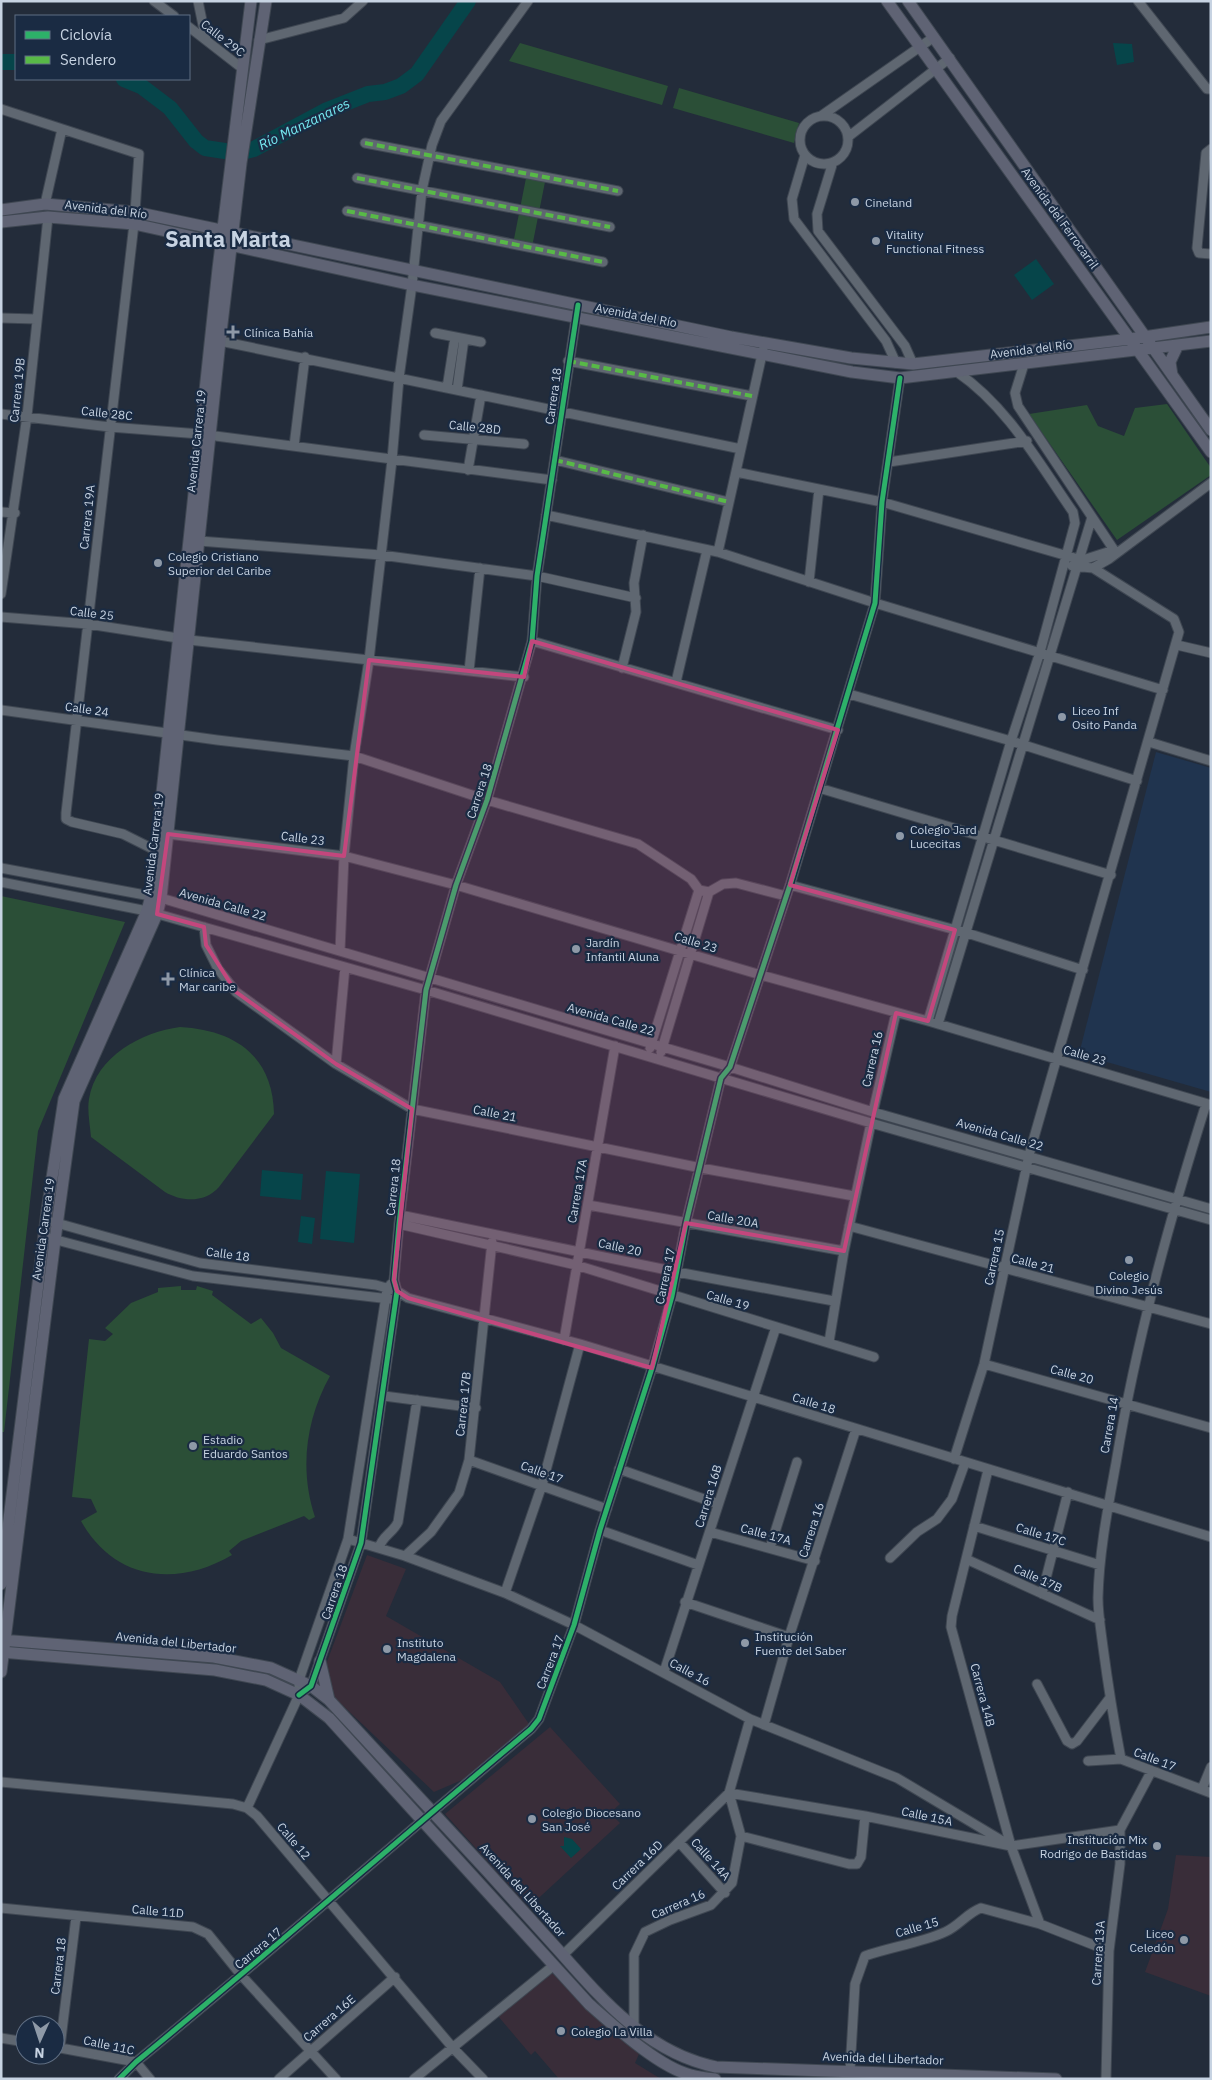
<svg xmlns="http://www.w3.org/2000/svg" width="1212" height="2080" font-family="'IBM Plex Sans',sans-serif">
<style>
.built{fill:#20344f}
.education{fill:#392d39}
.green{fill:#2b4f37}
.water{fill:#06454a}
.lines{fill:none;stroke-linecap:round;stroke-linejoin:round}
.river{stroke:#06454a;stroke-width:16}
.minor-casing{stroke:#3f4752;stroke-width:11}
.major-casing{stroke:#3f4752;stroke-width:13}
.minor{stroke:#5f6771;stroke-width:9}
.major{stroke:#5f6374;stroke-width:11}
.quiet{stroke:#58b947;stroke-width:4;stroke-dasharray:8 4;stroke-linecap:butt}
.cycleway-casing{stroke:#1a2b43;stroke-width:8}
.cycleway{stroke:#2db169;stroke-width:5}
.marked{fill:#c3477d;fill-opacity:0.2;stroke:#c3477d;stroke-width:4;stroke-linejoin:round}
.poi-dot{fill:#8e99a7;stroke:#1a2b43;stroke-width:2}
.labels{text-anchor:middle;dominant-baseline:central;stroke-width:4.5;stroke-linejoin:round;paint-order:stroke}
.street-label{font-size:12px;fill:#c7d3e2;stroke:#1a2b43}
.poi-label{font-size:12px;fill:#c7d3e2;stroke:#1a2b43;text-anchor:start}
.water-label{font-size:14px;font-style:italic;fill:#76eaf2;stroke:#1a2b43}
.town-label{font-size:22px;font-weight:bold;fill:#c7d3e2;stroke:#1a2b43}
</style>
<rect width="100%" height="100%" fill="#232c3a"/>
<!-- built -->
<path class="built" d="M1156,752L1211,768V1092L1079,1054Z"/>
<!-- education -->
<path class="education" d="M367,1555L406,1569L386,1616L500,1682L529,1724L469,1777L434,1792L319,1683Z
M550,1727L620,1804L610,1813L620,1823L529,1907L445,1814Z
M1176,1855L1211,1857V1996L1145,1972L1168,1909Z
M552,1973L603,2024L639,2054L635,2063L661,2079H559L535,2051L531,2055L498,2016Z"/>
<!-- green -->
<path class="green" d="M520,43L668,86L662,105L509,61Z
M679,88L799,123L794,143L673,108Z
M527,173L546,177L532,247L513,244Z
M1167,404L1211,468V475L1117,540L1029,414L1087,405L1098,426L1124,436L1135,408Z
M1,896L125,922L38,1131L4,1432H1Z
M180,1027C235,1030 273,1056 274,1114L219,1187C205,1203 182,1202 165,1192L91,1137C90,1125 87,1110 89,1099C96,1056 142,1032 180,1027Z
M181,1286V1290H196L197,1286L213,1291L212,1295L251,1324L261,1318L273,1333L281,1348L330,1376C306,1419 299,1469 315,1517L309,1520L304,1516L241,1541L229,1551L232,1555C176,1588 114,1580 81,1521L97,1512L91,1499L72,1497L89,1339L105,1341L113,1334L105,1328L131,1303L158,1292V1288Z"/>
<!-- water -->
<path class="water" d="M1113,43L1132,44L1134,62L1117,65Z
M1036,259L1054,284L1032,300L1014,275Z
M262,1170L303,1174L301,1200L260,1196Z
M326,1171L360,1174L354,1243L320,1239Z
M301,1216L315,1218L312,1244L298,1242Z
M564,1837L572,1839L581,1849L571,1858L560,1846H564Z"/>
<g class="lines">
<!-- river -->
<path class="river" d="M1,62H16
M124,79L141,86L170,108L196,141L205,148L238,153L254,149L325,111L368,94L385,92L401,86L417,74L468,1"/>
<!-- minor casing -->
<g class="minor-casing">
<path id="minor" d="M154,1L174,16
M198,1L206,40
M1138,1L1207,89H1211
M189,27L243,69
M259,40L344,18L363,1
M1,109L139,154L135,212
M821,116L934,37
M800 140a24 24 0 1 1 48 0a24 24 0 1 1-48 0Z
M848,137L950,58
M365,143L618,191
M1211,149L1206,153L1197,248L1199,253L1211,254
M805,155L792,199L794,219L886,341L896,363
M833,162L817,214L818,231L905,346L913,364
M357,178L610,227
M45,204L62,129
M347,211L603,262
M134,224L66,813V819L72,822L123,834L155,850
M1,318L36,319
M435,333L481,342
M220,341L741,449
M568,361L752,396
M1024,364L1015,393L1018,406L1116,553
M447,388L455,337
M457,390L464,339
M1,414L110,427L200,434L552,480
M424,435L524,444
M294,446L305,357
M555,460L729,502
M889,462L1027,441
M468,470L481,395
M736,472L882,502L1078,559H1086L1114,550
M1,512L15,513
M546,515L718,552L875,603L1163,690
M199,541L381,555L537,576L636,598
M718,552L763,350
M1072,566L1093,568L1109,559L1211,483
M809,582L819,489
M1,594L27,416L48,217
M1,617L88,624L178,638
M189,640L524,677
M532,641L838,730
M1177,645L1211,653
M622,668L636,612L634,583L643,535
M469,671L480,568
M676,682L707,550
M849,694L1011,741L1137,781
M1,710L217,740L354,756L487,800L638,844L691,879L699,890L709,892L723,884L736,883L786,896
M1149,742L1211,761
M819,788L1111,875
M168,834L344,856L456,885L761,975L928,1021L1211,1105
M1,868L161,898L730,1067L873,1112L1211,1209
M1,882L147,911L426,990L871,1123L1211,1220
M790,885L967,933L1083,970
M204,927L206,945L218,969L236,992L336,1064L412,1109L701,1168L854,1196
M340,951L344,856L354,756L369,660L392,460L399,378L412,285L422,190L432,145L441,121L528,1
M928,1021L1011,741L1040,652L1075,523L1073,512C1038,462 1008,407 957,372
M938,1024L1092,517
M650,1048L699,890
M661,1052L709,892
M336,1064L345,967
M873,1112L896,1013
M588,1205L844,1251
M400,1215L677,1272L834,1301
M53,1222L200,1263L376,1285L397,1291L408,1298L580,1344L1211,1537
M399,1224L576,1265L874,1357
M849,1226L1211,1324
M49,1238L193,1276L390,1299
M564,1340L615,1046
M829,1342L844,1251L871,1123
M984,1364L1211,1428
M384,1396L476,1408
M954,1459L984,1364L1029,1155L1179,632L1174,619L1093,568
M469,1460L607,1509
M619,1469L718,1504
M988,1470L952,1616L951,1627L1011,1846L1040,1924
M974,1526L1100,1565
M600,1530L698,1565
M710,1532L815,1561
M348,1539L405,1556L505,1593L574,1625L750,1719L897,1778L1011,1846
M379,1548C382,1536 393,1533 398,1522L417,1400
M770,1548L797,1462
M405,1556L431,1532L459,1493L469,1460L492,1242
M890,1558L917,1532L937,1519L952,1499L965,1463
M966,1559L1100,1620
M505,1593L542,1485L580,1344
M1042,1594L1068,1492
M685,1602L789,1637
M664,1672L776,1327
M1037,1684L1067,1741L1072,1744L1077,1741L1109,1699
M299,1695L311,1686L361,1543L397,1291L394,1280L399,1224L426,990L456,885L487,800L532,641L537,576L578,305
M764,1725L789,1637L856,1429
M1121,1759C1114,1722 1108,1685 1103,1647C1101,1631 1098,1614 1098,1598C1099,1553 1108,1507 1116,1463C1136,1341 1169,1222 1206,1104
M1088,1761L1121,1759L1211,1793
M1,1782L233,1804L247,1808L257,1816L453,2048L483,2079
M1202,1789L1211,1767
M247,1808L299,1695V1680L348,1539L384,1309L387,1289L391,1284
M741,1836L849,1864H857L861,1857L865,1816
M679,1842L725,1893
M1,1908L193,1927L208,1934L241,1975L336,2079
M563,1955L729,1793L865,1816L1011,1846L1120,1830
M634,2028V1955L645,1932L670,1920L711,1905L732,1883L741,1836L729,1793L750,1719
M1,2038L25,2042
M55,2047L136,2062L150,2079
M60,2047L76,1917
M850,2071L855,1984L865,1956C891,1947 920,1943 945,1932C959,1926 967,1913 981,1908L1040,1924L1109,1951
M119,2079L136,2062C269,1953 399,1839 531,1729L539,1719L574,1625L600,1530L652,1368L672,1296L686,1223L721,1078L730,1067L790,885L875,603L882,502L900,378
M279,2079L395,1977
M414,2079L553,1966
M1106,2079L1109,1951L1120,1864V1830L1151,1772"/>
</g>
<!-- major casing -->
<g class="major-casing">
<path id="major" d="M887,1L1211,452
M908,1L1211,430
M1,210L45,204L135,212L731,337L851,358L913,364L1130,339L1211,327
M1,222L48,217L134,224L412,285L852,372L900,378L1211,341
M1172,375L1170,362L1178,345
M1,1584L47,1211L64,1099L147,911L151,896L218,269L251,1
M1,1640L214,1657L271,1668L311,1686L329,1700C382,1757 435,1814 488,1872C512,1899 537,1926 561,1953C605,2003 649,2053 716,2067L1056,2079
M1,1652L215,1670L266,1680L299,1695L329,1718L589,2004C614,2026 660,2068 691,2075C699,2077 707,2078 715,2079
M320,1661L329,1700
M1,1672L55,1240L74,1101L157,914L161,898L220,341L241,163L266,1"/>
</g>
<!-- minor -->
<use href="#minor" class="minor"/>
<!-- major -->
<use href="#major" class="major"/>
<!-- quiet -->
<path class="quiet" d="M365,143L618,191
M357,178L610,227
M347,211L603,262
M568,361L752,396
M555,460L729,502"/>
<!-- cycleway casing -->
<g class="cycleway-casing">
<path id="cycleway" d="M299,1695L311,1686L361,1543L397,1291L394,1280L399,1224L426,990L456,885L487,800L532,641L537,576L578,305
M119,2079L136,2062C269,1953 399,1839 531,1729L539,1719L574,1625L600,1530L652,1368L672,1296L686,1223L721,1078L730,1067L790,885L875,603L882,502L900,378"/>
</g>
<!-- cycleway -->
<use href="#cycleway" class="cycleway"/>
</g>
<!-- marked area -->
<path class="marked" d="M532,641L838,730L790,885L955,930L928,1021L896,1013L844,1251L686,1223L652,1368L408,1298L397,1291L394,1280L412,1109L336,1064L236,992L206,945L204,927L157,914L168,834L344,856L369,660L524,677Z"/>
<!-- markers -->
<g class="poi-dot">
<circle cx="855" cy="202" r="5"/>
<circle cx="876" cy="241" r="5"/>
<path d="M230.5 324.5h5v5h5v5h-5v5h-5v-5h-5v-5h5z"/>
<circle cx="158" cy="563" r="5"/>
<circle cx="1062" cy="717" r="5"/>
<circle cx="900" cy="836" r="5"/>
<circle cx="576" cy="949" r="5"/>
<path d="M165.5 971.5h5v5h5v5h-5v5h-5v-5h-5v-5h5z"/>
<circle cx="1129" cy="1260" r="5"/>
<circle cx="193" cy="1446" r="5"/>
<circle cx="745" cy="1643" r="5"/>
<circle cx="387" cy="1649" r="5"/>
<circle cx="532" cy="1819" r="5"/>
<circle cx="1157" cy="1846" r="5"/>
<circle cx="1184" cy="1940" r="5"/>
<circle cx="561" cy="2031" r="5"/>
</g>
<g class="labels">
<!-- street labels -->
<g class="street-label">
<text transform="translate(223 38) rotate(38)">Calle 29C</text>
<text transform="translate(106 209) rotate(7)">Avenida del Río</text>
<text transform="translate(1060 218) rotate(54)">Avenida del Ferrocarril</text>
<text transform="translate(636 315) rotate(11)">Avenida del Río</text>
<text transform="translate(1031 349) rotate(-7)">Avenida del Río</text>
<text transform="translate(17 390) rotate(-84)">Carrera 19B</text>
<text transform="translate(553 396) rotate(-82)">Carrera 18</text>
<text transform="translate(107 413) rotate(6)">Calle 28C</text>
<text transform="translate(475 427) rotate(6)">Calle 28D</text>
<text transform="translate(196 441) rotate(-84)">Avenida Carrera 19</text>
<text transform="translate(87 517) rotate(-84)">Carrera 19A</text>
<text transform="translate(92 613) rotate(7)">Calle 25</text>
<text transform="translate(87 709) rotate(8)">Calle 24</text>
<text transform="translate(479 791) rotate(-72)">Carrera 18</text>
<text transform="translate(303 838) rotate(7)">Calle 23</text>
<text transform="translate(153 844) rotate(-83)">Avenida Carrera 19</text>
<text transform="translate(223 904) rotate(16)">Avenida Calle 22</text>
<text transform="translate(696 942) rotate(17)">Calle 23</text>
<text transform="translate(611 1019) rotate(16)">Avenida Calle 22</text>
<text transform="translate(1085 1055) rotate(16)">Calle 23</text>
<text transform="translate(872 1059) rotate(-77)">Carrera 16</text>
<text transform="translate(495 1113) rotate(11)">Calle 21</text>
<text transform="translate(1000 1134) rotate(16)">Avenida Calle 22</text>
<text transform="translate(393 1187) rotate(-84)">Carrera 18</text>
<text transform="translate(577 1191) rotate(-80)">Carrera 17A</text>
<text transform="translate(733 1219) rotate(10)">Calle 20A</text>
<text transform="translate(43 1229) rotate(-82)">Avenida Carrera 19</text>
<text transform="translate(620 1247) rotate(12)">Calle 20</text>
<text transform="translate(228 1254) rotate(8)">Calle 18</text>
<text transform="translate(994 1257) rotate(-78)">Carrera 15</text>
<text transform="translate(1033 1263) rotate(15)">Calle 21</text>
<text transform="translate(665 1276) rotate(-78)">Carrera 17</text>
<text transform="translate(728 1300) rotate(16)">Calle 19</text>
<text transform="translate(1072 1374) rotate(15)">Calle 20</text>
<text transform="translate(814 1403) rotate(17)">Calle 18</text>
<text transform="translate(463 1404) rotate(-84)">Carrera 17B</text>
<text transform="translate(1109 1425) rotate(-80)">Carrera 14</text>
<text transform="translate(542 1472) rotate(20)">Calle 17</text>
<text transform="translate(708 1496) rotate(-73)">Carrera 16B</text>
<text transform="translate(811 1530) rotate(-72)">Carrera 16</text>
<text transform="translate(766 1534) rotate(15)">Calle 17A</text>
<text transform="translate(1041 1534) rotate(17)">Calle 17C</text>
<text transform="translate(1038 1578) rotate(24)">Calle 17B</text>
<text transform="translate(334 1592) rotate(-71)">Carrera 18</text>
<text transform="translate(176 1642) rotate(6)">Avenida del Libertador</text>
<text transform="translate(550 1662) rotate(-69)">Carrera 17</text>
<text transform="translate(690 1672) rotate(28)">Calle 16</text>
<text transform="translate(983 1695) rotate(75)">Carrera 14B</text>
<text transform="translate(1155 1759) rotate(21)">Calle 17</text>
<text transform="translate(927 1816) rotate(12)">Calle 15A</text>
<text transform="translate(294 1841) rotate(50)">Calle 12</text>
<text transform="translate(711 1859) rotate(48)">Calle 14A</text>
<text transform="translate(637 1865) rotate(-44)">Carrera 16D</text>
<text transform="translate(523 1890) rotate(48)">Avenida del Libertador</text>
<text transform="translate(678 1904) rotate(-23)">Carrera 16</text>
<text transform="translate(158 1911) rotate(5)">Calle 11D</text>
<text transform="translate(917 1927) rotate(-16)">Calle 15</text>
<text transform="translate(258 1948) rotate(-40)">Carrera 17</text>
<text transform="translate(1098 1953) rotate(-86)">Carrera 13A</text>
<text transform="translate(58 1966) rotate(-83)">Carrera 18</text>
<text transform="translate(329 2018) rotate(-41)">Carrera 16E</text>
<text transform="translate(109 2045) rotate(12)">Calle 11C</text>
<text transform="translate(883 2058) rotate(2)">Avenida del Libertador</text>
</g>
<!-- poi labels -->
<g class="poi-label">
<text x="865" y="202">Cineland</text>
<text x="886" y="234">Vitality<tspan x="886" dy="14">Functional Fitness</tspan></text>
<text x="244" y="332">Clínica Bahía</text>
<text x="168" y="556">Colegio Cristiano<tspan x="168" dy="14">Superior del Caribe</tspan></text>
<text x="1072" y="710">Liceo Inf<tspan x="1072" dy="14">Osito Panda</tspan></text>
<text x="910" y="829">Colegio Jard<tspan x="910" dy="14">Lucecitas</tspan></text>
<text x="586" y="942">Jardín<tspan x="586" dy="14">Infantil Aluna</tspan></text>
<text x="179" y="972">Clínica<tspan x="179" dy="14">Mar caribe</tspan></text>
<text x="1129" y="1275" text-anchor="middle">Colegio<tspan x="1129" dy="14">Divino Jesús</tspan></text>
<text x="203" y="1439">Estadio<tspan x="203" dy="14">Eduardo Santos</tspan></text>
<text x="755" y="1636">Institución<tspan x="755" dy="14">Fuente del Saber</tspan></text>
<text x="397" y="1642">Instituto<tspan x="397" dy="14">Magdalena</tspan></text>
<text x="542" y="1812">Colegio Diocesano<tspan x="542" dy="14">San José</tspan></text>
<text x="1147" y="1839" text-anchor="end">Institución Mix<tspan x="1147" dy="14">Rodrigo de Bastidas</tspan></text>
<text x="1174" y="1933" text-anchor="end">Liceo<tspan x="1174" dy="14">Celedón</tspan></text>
<text x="571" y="2031">Colegio La Villa</text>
</g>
<!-- water labels -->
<g class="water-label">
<text transform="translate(304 124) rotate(-26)">Río Manzanares</text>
</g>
<!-- town labels -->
<g class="town-label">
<text x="228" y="238">Santa Marta</text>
</g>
</g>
<!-- border -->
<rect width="1212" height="2080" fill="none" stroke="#c7d3e2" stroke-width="5"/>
<!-- legend -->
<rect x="15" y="15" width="175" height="65" fill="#1a2b43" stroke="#5f6e83"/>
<rect x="25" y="31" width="25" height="8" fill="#2db169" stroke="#5f6e83"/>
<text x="60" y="40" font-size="15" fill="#c7d3e2">Ciclovía</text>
<rect x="25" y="56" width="25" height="8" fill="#58b947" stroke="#5f6e83"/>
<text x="60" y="65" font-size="15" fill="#c7d3e2">Sendero</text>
<!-- north arrow -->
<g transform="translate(40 2040) rotate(183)"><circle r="24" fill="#1a2b43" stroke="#5f6e83"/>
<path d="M0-4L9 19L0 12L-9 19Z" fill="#8e99a7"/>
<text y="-8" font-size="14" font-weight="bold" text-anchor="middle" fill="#c7d3e2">N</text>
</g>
</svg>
